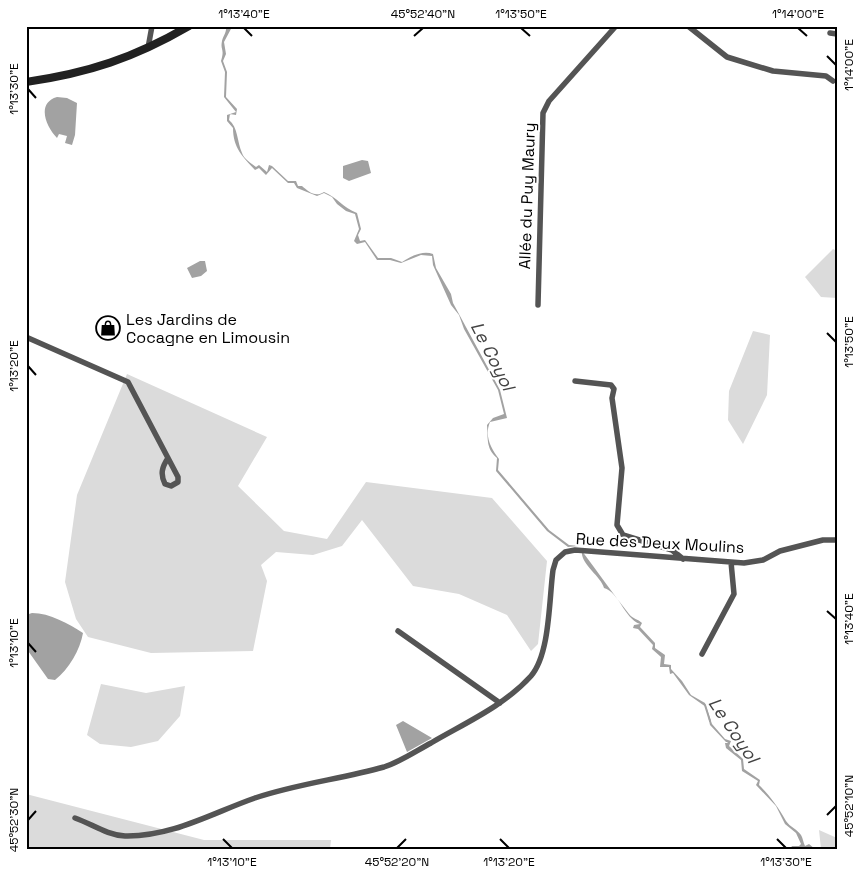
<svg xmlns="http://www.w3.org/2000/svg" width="863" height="875" font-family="'Space Grotesk',sans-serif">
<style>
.green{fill:#dbdbdb}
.water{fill:#a2a2a2}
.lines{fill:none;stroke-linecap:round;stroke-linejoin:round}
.stream{stroke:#a2a2a2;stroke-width:2}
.minor{stroke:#545454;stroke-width:5.5}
.secondary{stroke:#212121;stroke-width:8}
.ticks{fill:none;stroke:#000;stroke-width:2}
.labels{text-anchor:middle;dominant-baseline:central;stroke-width:4;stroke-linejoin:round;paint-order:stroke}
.street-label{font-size:16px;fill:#000;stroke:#fff}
.poi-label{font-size:16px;fill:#000;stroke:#fff;text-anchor:start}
.water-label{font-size:18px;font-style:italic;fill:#434343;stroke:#fff}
.neatline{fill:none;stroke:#000;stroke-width:2}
.ticks-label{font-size:12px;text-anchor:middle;fill:#000}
</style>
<rect width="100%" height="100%" fill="#fff"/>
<!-- green -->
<path class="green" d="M833,249L837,251V298L821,297L805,277Z
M753,331L770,335L767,395L743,444L728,420L729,391Z
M127,374L267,437L238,486L284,531L327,539L366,482L492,498L547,561L538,644L531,651L507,615L459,594L413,586L362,520L342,546L313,555L276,552L261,565L267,581L253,651L151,653L88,637L76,619L65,582L77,495Z
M101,684L146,693L185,686L180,716L158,741L131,747L100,744L87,735Z
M26,794L204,840H331L330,849H26Z
M819,830L837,838V849H821Z"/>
<!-- water -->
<path class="water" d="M226,26L232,27L224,42L226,54L223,61L227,72L226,97L237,109L236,115L230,114L229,120C238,127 237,142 242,153C244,159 251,163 256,167L259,165L267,172L269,165L272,166L288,181H296L298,186H302C308,191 315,198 324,192C337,197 343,208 357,213L361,229L358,235L360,241L365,240L378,258H391L402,262C411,256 423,250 433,254L436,268L451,294L453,303L500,390L507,418L490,422C484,436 491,448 499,459L498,470L549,530L569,545L579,546L568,547L547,531L496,471L497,458C486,449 488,439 487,425L493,418L504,414L498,390L464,329L459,315L451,305L433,265L432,256L421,255L401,263L390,260H377L365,242L357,244L354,241L359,229L355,214L346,211L337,204L332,197L324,193L317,196L297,188L294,183H288L272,168L266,175L259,168L255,170C243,157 233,148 233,128L227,121V115L236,112L224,97L225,72L221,61C225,48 220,51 222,41C223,36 227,32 226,26Z
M57,97L67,98L77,103L75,135L72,145L65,143L67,136L59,134L57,138C46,127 36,103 57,97Z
M362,160L368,161L371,173L349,181L343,178V166Z
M200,261H205L207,271L201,276L192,278L187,268Z
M582,551C598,572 613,594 629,614C633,619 638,619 642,623L640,627L655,643V648L665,655L664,664L671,665V669L682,681L691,695L705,703L712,724L725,739L731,741L729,746L743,759L744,769L760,780L759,785C770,796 778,807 786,821C790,827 797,829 801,835C803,838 803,842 805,846L809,844L815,849H790L792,846H799L801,844L796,833L785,824L776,806L756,785L758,781L742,771L741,760L726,748L725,743H727L728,742H726L710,725L706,707L689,695L673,673L670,674L669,667H660L661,657L652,649L653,645L638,629L633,628L634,625L640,624C624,618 619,592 604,588C601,576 580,564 582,551Z
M32,613C50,613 69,624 83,633C80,650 69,669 55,680L48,679L26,648V615Z
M403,721L432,738L407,752L396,725Z"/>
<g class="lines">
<!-- stream -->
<path class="stream" d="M705,705L710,721"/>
<!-- minor -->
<path class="minor" d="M688,26L727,57L773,71L826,76L833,81
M26,27L29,26
M830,33L837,34
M148,48L152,26
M538,305L543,113L549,101L616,26
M26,337L128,382L178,477V482L171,486L165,484C160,474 162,467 168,458
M575,381L611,385L614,389L612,398L622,468L617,525L623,535L672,550L683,559
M398,631L500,703
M702,654L734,594L731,562
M75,818C92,824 107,835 125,836C172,837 212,813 255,798C296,784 341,779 384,767C400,762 416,751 431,743C465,723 504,706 531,676C550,654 549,600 553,570L556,560L565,552L575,550L744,563L763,560L780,551L823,540H837"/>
<!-- secondary -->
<path class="secondary" d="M26,82C88,73 134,58 189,26"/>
</g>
<!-- ticks -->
<path class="ticks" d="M244,28L252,36M521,28L530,36M798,28L807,36M414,36L423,28M827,56L836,65M28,89L36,98M827,333L836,342M28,366L36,375M827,611L836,619M28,643L36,652M827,815L836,806M28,820L36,811M223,839L232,848M500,839L509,848M777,839L786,848M397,848L406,839"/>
<!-- icons -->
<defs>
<g id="shop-ring" transform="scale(1.25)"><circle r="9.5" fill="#fff" stroke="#000" stroke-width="1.5"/><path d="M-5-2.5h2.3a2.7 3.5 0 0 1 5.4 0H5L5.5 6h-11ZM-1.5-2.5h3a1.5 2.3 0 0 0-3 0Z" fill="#000"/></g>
</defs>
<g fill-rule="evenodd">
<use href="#shop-ring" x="108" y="328"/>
</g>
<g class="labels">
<!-- street labels -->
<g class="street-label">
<text transform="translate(527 196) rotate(-88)">Allée du Puy Maury</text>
<text transform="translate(660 543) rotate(3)">Rue des Deux Moulins</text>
</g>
<!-- poi labels -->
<g class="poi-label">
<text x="126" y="319">Les Jardins de<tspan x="126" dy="18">Cocagne en Limousin</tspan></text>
</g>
<!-- water labels -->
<g class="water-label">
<text transform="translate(493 356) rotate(63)">Le Coyol</text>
<text transform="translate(734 730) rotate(56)">Le Coyol</text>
</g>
</g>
<!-- border -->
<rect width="863" height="875" fill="none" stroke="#ffffff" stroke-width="55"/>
<rect x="28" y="28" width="808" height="820" class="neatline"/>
<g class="ticks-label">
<text x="244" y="18">1°13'40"E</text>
<text x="423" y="18">45°52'40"N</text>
<text x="521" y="18">1°13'50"E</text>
<text x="798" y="18">1°14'00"E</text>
<text transform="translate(849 65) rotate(-90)" y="4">1°14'00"E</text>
<text transform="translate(14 89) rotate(-90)" y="4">1°13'30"E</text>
<text transform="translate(849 342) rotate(-90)" y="4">1°13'50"E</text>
<text transform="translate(14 366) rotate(-90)" y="4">1°13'20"E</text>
<text transform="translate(849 619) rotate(-90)" y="4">1°13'40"E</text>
<text transform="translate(14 643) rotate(-90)" y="4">1°13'10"E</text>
<text transform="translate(849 806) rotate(-90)" y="4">45°52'10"N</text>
<text transform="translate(14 820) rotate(-90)" y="4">45°52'30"N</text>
<text x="232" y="866">1°13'10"E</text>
<text x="397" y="866">45°52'20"N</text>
<text x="509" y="866">1°13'20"E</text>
<text x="786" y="866">1°13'30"E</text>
</g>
</svg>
